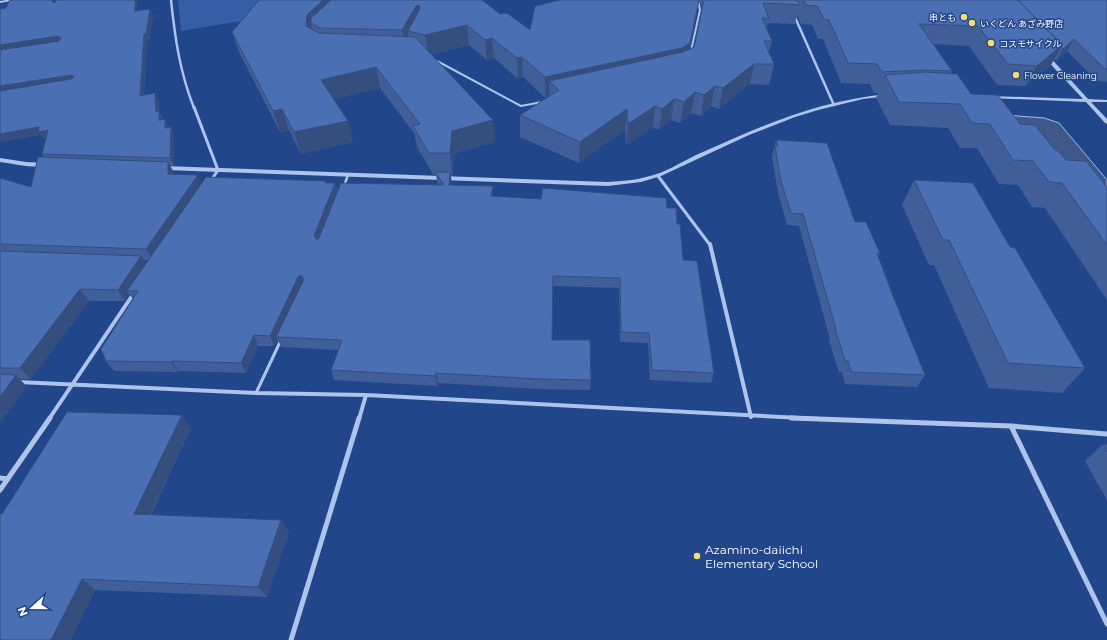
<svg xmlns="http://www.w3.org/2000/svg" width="1107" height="640" font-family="Montserrat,'Noto Sans JP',sans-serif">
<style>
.green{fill:#355ea7}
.water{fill:#3e588a;stroke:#a1bdec}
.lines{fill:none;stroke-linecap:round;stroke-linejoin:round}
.service-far2{stroke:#adc4eb;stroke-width:2}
.service-far1{stroke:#adc4eb;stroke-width:2.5}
.service{stroke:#adc4eb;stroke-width:3}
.minor-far3{stroke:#adc4eb;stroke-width:2.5}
.minor-far2{stroke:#adc4eb;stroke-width:3}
.minor-far1{stroke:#adc4eb;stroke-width:4}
.minor{stroke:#adc4eb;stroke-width:5}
.tertiary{fill:#adc4eb;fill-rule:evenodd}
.wall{fill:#405f99;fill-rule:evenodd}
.shaded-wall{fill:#344e7d}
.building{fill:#4a6fb2;stroke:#344e7d}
.poi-dot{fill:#f8dc6e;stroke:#21468a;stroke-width:1.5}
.labels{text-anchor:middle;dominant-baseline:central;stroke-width:3;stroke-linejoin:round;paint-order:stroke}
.far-poi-label{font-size:9px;fill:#fff;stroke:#21468a;text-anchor:start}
.near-poi-label{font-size:12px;fill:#fff;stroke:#21468a;text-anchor:start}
</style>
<rect width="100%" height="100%" fill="#21468a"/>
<!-- green -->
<path class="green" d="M178,0H272L248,20L181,31Z"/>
<!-- water -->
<path class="water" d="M992,114L1044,118L1059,123L1107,180V194Z"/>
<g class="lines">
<!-- service-far2 -->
<path class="service-far2" d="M691,51L700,10L698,0
M437,61L521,106L542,102"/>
<!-- service-far1 -->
<path class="service-far1" d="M344,186L348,175"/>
<!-- service -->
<path class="service" d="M256,393L281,340"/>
<!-- minor-far3 -->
<path class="minor-far3" d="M171,0C175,38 180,73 194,108
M794,15L833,103"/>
<!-- minor-far2 -->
<path class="minor-far2" d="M194,107L218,170L210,182
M658,176L710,245"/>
<!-- minor-far1 -->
<path class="minor-far1" d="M710,244L751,417
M18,382L256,393L366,395L820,419
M49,419L134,293
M359,419L366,395"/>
<!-- minor -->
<path class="minor" d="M791,418L1011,426L1107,434
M1011,426L1107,624
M0,478L8,479
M0,490L50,418
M291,640L359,418"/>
<!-- tertiary -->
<path class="tertiary" d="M6,0H17L0,3V1Z
M1044,55H1048L1088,99L1107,100V102H1091L1107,119V124L1105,123L1086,102L989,98V97L991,96L1083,99L1044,57Z
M887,94L889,95V96L863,99L818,110L795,117L749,135L661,176L641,182L608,186L164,170L161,168L164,166L608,182C622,181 637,180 650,176C666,172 680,163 694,156C711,148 728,141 744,134C791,114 836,99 887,94Z
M0,158L26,162L45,163L48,165C40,170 10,163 0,162Z"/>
</g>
<!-- wall -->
<path class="wall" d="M259,0H482L500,14L530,30L697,10L690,49L694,47L702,8L700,0H1107V82L1097,81L1067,51L1056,61L1054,59L1051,65L1025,86L997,85L969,46L933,44L952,71L951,73L971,94L1020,124L1055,150L1066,160L1107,187V300L1045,208L1032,207L1018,185L999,184L977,148H960L948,128L890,125L876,98L878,93H874L870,84L841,83L823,39H818L812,25L801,24L797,15L795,24L768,23L766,28L772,41L769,52L774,64L769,85L750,84L719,109L711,106L701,116L691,113L680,123L671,120L659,130L653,127L626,145L625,130L579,163L520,137V115L547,98H545L523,77L518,79L494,58L487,60L469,45L431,54L495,142L455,153L452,175H451V185L493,196L667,208L677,224L683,260L714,373L711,383L650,380L648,343L620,342L619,288L553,286L552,340L591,380L590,390L538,389L438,383L437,386L334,380L331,370L339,350L281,347L278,340L274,346H258L246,373L178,371L177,372L114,371L106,361L133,299L129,294L125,301H89L31,379H20L26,386L0,423V178L31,187L44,157L42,154L46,139H43L40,135L0,142V9L138,11L150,9L153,16L149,41H147L144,95L159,100V111L163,119L174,134V166L170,165L174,173V174L201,183L326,181L327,183H335L338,192L439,185L437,182L436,175L433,174L417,147L414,133L380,88L334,99L353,142L301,154L289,130L280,132L239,52L232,32ZM144,260H148L146,264Z
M776,140L855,222L880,253L878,256L893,296L925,375L917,387L845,384L842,372H839L829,341L830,339L799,226L787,225L778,193L772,157Z
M914,180L1010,247L1085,368L1062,393L989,388L934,265H929L902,205Z
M191,428L151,515L289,532L267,597L95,590L71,640L2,514Z
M1103,444L1107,445V500L1085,461Z"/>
<!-- shaded-wall -->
<path class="shaded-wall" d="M135,0H138L137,18L135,11Z
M323,0H347L311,23L313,33L306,26L307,15Z
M699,0L687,63L559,90L549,81L550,97L545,98V77Z
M419,5L422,24L408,31L409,42L405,50L402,30L416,6Z
M150,9L153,16L149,41H147L143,103L140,96L144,34Z
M467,25L469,45L428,54L425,35Z
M58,36L62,43L0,52V45Z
M492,38L494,58L487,60L485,40Z
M1074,39L1067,51L1056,61L1063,49Z
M1062,45L1051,65L1025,86L1037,66Z
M522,57L523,77L518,79L517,58Z
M754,64L750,84L719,109L723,88Z
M376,67L380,88L327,101L321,80Z
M72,75L76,82L0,93V86Z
M715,86L711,106L701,116L704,95Z
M695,92L691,113L680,123L684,102Z
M155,93L159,100V113V111L163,119V127L156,112Z
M674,99L671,120L659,130L662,109Z
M655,106L653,127L626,145L628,124Z
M282,109L289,130L280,132L273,111Z
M627,109L625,130L579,163L580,142Z
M165,119L168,126L169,135L165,128Z
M493,120L495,142L455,153L452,175L450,153L452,131Z
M348,121L353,142L301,154L294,132Z
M39,127L48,130L52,137L43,139L40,135L0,142V134Z
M171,127L174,134V166L170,158Z
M168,162L174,173V185L168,174Z
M450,172L452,182L450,195L449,185Z
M198,175L203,186L153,260L146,249Z
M335,183L338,193L317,246L314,236Z
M493,186V196H491Z
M141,256L148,267L127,291L129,294L125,301L118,290Z
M301,275L305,285L276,337L278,340L274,346L270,336L298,277Z
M80,289L89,301L31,379L20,368Z
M254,335L258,346L246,373L241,363Z
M172,361L178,371L177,372L171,362Z
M436,373L438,383L437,386L435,376Z
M16,375L26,386L0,423V397Z
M182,415L191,428L145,526L134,514Z
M281,520L289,532L267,597L258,587Z
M82,579L95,590L71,640H51Z"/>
<!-- building -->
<path class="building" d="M12,0H52V1L55,3L56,0H135V11L150,9L146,34H144L140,96L155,93L156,112L159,111V120L165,119V128L171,127L170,158L42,154L48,130L38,132L39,127L0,134V91L71,79L74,77L72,75L0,86V50L59,41L61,38L58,36L0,45V9L6,8L9,1Z
M259,0H323L307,15L306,26L319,33L415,37L493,120L452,131L450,153H429L413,126L420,124L376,67L321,80L348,121L294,132L282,109L273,111L232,32Z
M331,0H482L500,14L507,13L530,30L535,6L560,0H699L690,43L682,48L545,77L522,57L517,58L492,38L485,40L467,25L425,35L408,31L420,8L419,5L416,6L402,30L320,28L311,23V18Z
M704,0H797L800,5L763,3L769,19L762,18L772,41H764L774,64H754L723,88L715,86L704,95L695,92L684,102L674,99L662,109L655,106L628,124L627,109L580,142L520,115L559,90L549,81L683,52L694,47Z
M803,0H1018L1062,45L1037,66L1008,64L978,26L919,24L952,71L925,70L882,72L877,64L848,63L829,20L824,19L817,6L806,5Z
M1018,0H1107V69H1105L1074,39L1063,49L1061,47L1062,45Z
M926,72L957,74L971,94L998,95L1020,124L1035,125L1055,150L1058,151L1066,160L1086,161L1107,187V245L1062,183L1049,182L1033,161L1013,160L990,124L972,123L960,104L899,102L885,75Z
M776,140L827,143L855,222H866L880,253H877L893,296L925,375L851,372L848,361L845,360L835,329H836L803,214L791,213L781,181L775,146H778Z
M38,157L168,162V174L198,175L146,249L0,244V178L31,187Z
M435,172H450L449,185L493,186L491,196L541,199L543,188L666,198L667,208H676L677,224H680L683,260L697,261L714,373L652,370L649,333L621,332L620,278L553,276L552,340H590L591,380L538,379L436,373L435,376L331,370L342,340L276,337L304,279L301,275L298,277L270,336L254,335L241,363L172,361L171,362L106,361L101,349L138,291H127L206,177L326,181L325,183H335L314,236L317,240L319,238L341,183L444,185Z
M914,180L973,183L1010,247L1015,248L1085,368L1008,363L949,240H943Z
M0,251L141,256L118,290L80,289L20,368H0Z
M0,374L16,375L0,397Z
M67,412L182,415L134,514L281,520L258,587L82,579L51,640H0V513L2,514Z
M1103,444L1107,445V452Z"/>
<!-- markers -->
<g class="poi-dot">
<circle cx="964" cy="17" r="4"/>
<circle cx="972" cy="23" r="4"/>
<circle cx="991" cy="43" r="4"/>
<circle cx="1016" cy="75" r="4"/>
<circle cx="697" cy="556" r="4"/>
</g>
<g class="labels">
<!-- far-poi labels -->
<g class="far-poi-label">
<text x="956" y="17" text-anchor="end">串とも</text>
<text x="980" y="23">いくどん あざみ野店</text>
<text x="999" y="43">コスモサイクル</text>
<text x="1024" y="75">Flower Cleaning</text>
</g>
<!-- near-poi labels -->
<g class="near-poi-label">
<text x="705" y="549">Azamino-daiichi<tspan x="705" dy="14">Elementary School</tspan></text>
</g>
</g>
<!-- north arrow -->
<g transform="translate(32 608) rotate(249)" stroke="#21468a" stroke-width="3" paint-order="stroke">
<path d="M0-3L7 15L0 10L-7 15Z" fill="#ffffff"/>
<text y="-6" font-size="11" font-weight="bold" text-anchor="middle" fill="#ffffff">N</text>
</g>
</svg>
